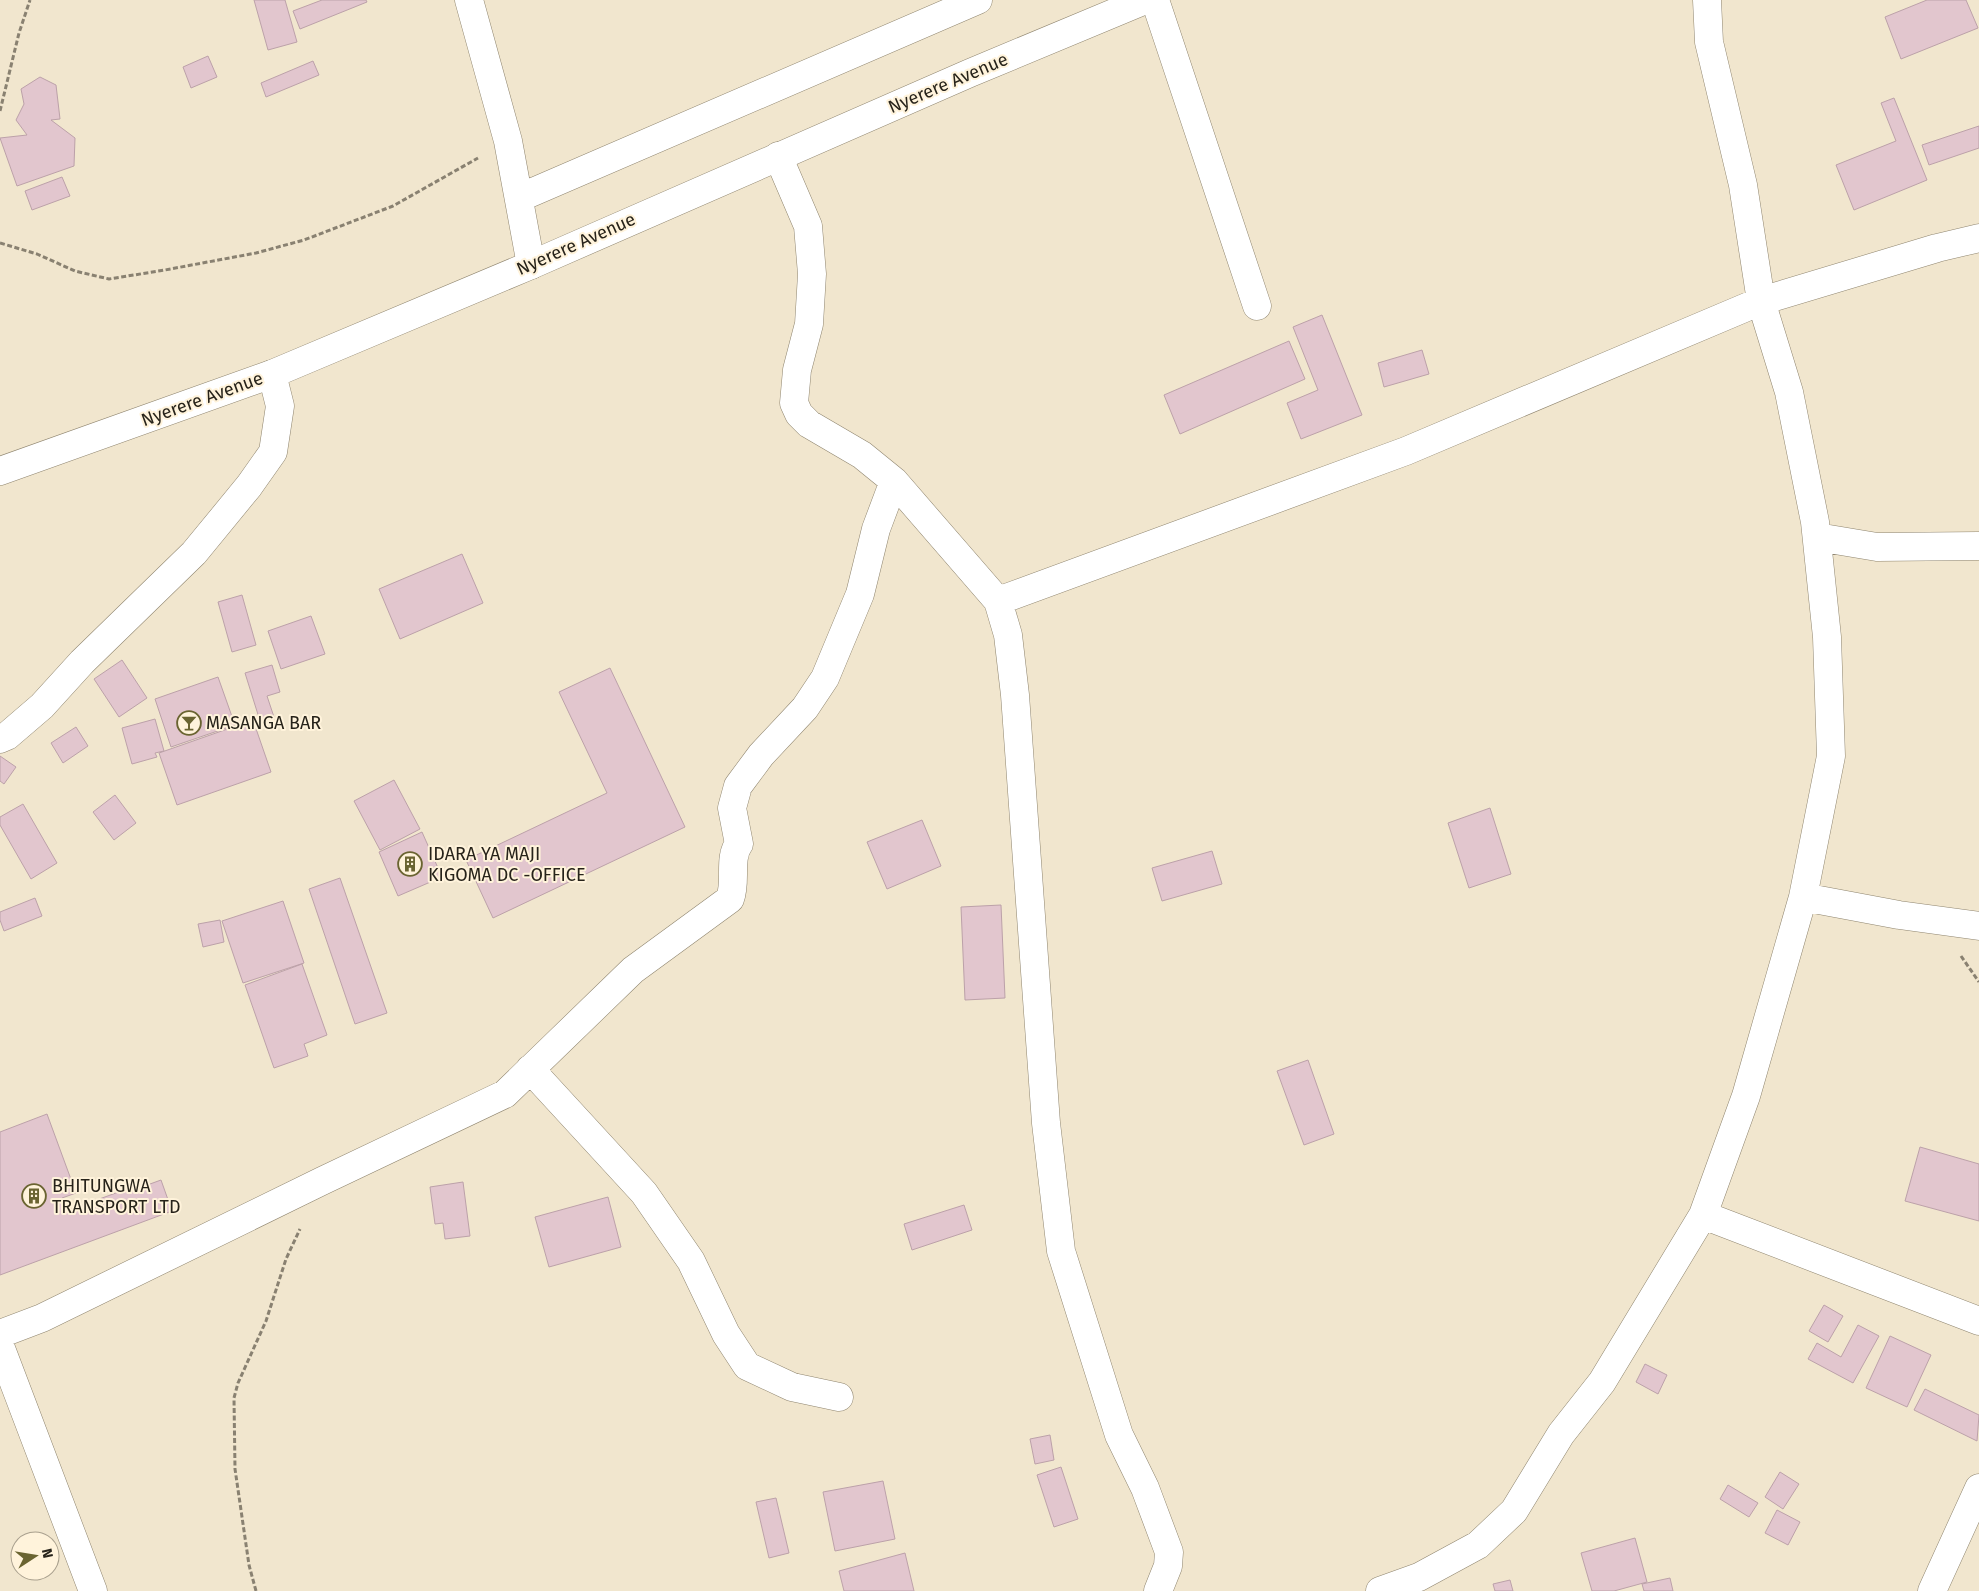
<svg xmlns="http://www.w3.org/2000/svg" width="1979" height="1591" font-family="'Fira Sans',sans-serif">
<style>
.building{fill:#e2c6ce;stroke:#bca1a9}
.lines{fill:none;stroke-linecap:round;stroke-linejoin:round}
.minor-casing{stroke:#8f856f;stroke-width:29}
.major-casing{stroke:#8f856f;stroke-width:29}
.path{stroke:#898171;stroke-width:3;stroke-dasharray:5 2.5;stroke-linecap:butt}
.minor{stroke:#fff;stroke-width:28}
.major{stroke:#fff;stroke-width:28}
.labels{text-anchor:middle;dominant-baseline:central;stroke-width:4;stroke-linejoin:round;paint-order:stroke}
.street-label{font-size:18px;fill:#27231a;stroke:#fff3db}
.poi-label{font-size:18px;fill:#27231a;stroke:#fff3db;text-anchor:start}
</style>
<rect width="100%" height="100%" fill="#f1e6ce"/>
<!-- building -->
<path class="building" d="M254,0H285L297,42L268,50Z
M322,0H366L367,2L300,29L293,11Z
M1927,0H1966L1978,28L1901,59L1885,17Z
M208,56L217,77L191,88L183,67Z
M313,61L319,75L266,97L261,83Z
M40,77L56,85L60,119L51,120L75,138L74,166L17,186L0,138L27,135L16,120L24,104L21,89Z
M1894,98L1927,180L1854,210L1836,165L1896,141L1881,103Z
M1979,126V148L1929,165L1922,145Z
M62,177L70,196L32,210L25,191Z
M1322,315L1362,415L1301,439L1287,403L1318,390L1293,327Z
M1289,341L1305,379L1180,434L1164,395Z
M1422,350L1429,374L1384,387L1378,363Z
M462,554L483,603L400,639L379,589Z
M242,595L256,645L232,652L218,602Z
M311,616L325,654L281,669L268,631Z
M122,660L147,698L119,717L94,679Z
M272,665L280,692L267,696L274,717L260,721L245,673Z
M610,668L685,827L493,918L466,860L607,793L559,692Z
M218,677L235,725L171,747L155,699Z
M155,719L164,751L155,753L157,757L132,764L122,728Z
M253,720L271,772L177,805L159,753Z
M76,727L88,746L63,763L51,743Z
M0,756L16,767L4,784L0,781Z
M394,780L420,829L380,850L354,801Z
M115,795L136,823L114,840L93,812Z
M23,804L57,863L31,879L0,825V817Z
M1490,808L1511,874L1469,888L1448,823Z
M922,820L941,866L887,889L867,842Z
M422,832L442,877L398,896L379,852Z
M1212,851L1222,884L1162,901L1152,868Z
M340,878L387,1013L355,1024L309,889Z
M35,898L42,916L4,931L0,920V912Z
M283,901L304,963L243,983L222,921Z
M1001,905L1005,998L965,1000L961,907Z
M220,920L224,942L203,947L198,924Z
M302,964L327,1035L304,1044L308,1056L274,1068L245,985Z
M1308,1060L1334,1134L1304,1145L1277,1071Z
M47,1114L76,1193L62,1198L66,1211L127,1189L128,1192L161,1180L172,1211L0,1275V1132Z
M1920,1147L1979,1164V1221L1905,1201Z
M463,1182L470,1236L445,1239L443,1223L435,1224L430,1187Z
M608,1197L621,1247L549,1267L535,1217Z
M964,1205L972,1230L912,1250L904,1224Z
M1824,1305L1843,1316L1828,1342L1809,1331Z
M1858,1325L1879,1336L1853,1383L1808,1359L1817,1343L1841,1357Z
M1890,1336L1931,1355L1907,1407L1866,1388Z
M1645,1364L1667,1375L1658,1394L1636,1382Z
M1925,1389L1979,1415L1977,1441L1914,1410Z
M1050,1435L1054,1460L1035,1464L1030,1439Z
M1061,1467L1078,1519L1054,1527L1037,1475Z
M1780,1472L1799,1484L1783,1509L1765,1497Z
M883,1481L895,1539L835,1551L823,1492Z
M1728,1485L1758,1503L1749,1517L1720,1499Z
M776,1498L789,1553L769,1558L756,1502Z
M1777,1510L1800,1522L1788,1545L1765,1533Z
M1635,1538L1647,1582L1614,1591H1592L1581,1553Z
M905,1553L914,1591H844L839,1571Z
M1670,1578L1673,1591H1644L1642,1584Z
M1510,1580L1513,1591H1495L1493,1584Z"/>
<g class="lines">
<!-- minor casing -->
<g class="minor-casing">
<path id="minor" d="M469,0L508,141L531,265
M1155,0L1257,306
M778,156L808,226L812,274L809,324L797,370L794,403L799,414L809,424L862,455L894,481L998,601L1008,635L1015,695L1046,1123L1061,1251L1119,1435L1145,1488L1169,1552L1168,1566L1158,1591
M519,198L978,0
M1817,537L1877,547L1979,546
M998,601L1406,451L1761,301L1937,248L1979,238
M0,739L7,736L42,706L82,662L194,553L249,486L273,452L280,406L272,374
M1803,897L1899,915L1979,926
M530,1069L644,1193L691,1261L726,1334L747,1366L792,1387L839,1397
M1703,1215L1979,1321
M0,1334L42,1318L322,1181L505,1094L633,970L730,899C737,881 728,858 739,844L732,808L738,786L761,755L805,708L825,678L860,594L876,529L894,481
M0,1346L93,1591
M1380,1591L1419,1577L1478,1545L1514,1511L1561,1434L1602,1382L1703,1215L1746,1096L1803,897L1831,756L1827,637L1815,522L1789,392L1761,301L1743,185L1709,42L1707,0
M1932,1591L1979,1488"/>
</g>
<!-- major casing -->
<g class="major-casing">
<path id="major" d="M0,471L272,374L531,265L970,73L1145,0"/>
</g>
<!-- path -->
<path class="path" d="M0,111L19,33L30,0
M0,243L37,254L75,271L109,279L165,270L256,253L304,240L393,206L478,158
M1961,956L1979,982
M256,1591L249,1565L235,1469L234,1398L238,1383L266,1321L286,1259L300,1229"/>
<!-- minor -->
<use href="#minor" class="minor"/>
<!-- major -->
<use href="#major" class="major"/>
</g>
<!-- icons -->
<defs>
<g id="bar-ring" transform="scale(1.25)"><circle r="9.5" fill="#fff3db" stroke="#6a6431" stroke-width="1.5"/><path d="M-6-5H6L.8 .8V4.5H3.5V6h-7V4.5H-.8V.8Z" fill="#6a6431"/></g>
<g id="building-ring" transform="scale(1.25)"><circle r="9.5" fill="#fff3db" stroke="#6a6431" stroke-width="1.5"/><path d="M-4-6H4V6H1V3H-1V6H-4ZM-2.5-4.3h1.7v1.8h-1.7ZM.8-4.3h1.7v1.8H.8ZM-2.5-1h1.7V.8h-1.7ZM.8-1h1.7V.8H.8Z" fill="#6a6431"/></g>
</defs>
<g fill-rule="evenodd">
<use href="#bar-ring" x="189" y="723"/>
<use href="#building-ring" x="410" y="864"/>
<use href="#building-ring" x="34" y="1196"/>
</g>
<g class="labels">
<!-- street labels -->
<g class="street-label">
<text transform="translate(948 83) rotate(-23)">Nyerere Avenue</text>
<text transform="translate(576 244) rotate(-24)">Nyerere Avenue</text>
<text transform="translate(202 399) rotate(-20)">Nyerere Avenue</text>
</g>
<!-- poi labels -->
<g class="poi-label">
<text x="206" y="723">MASANGA BAR</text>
<text x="428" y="854">IDARA YA MAJI<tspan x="428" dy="21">KIGOMA DC -OFFICE</tspan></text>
<text x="52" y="1186">BHITUNGWA<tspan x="52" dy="21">TRANSPORT LTD</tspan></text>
</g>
</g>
<!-- north arrow -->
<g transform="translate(35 1556) rotate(78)"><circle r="24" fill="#fff3db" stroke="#a9a08e"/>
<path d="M0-4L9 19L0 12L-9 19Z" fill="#6a6431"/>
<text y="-8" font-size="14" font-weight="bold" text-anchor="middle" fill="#27231a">N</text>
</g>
</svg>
